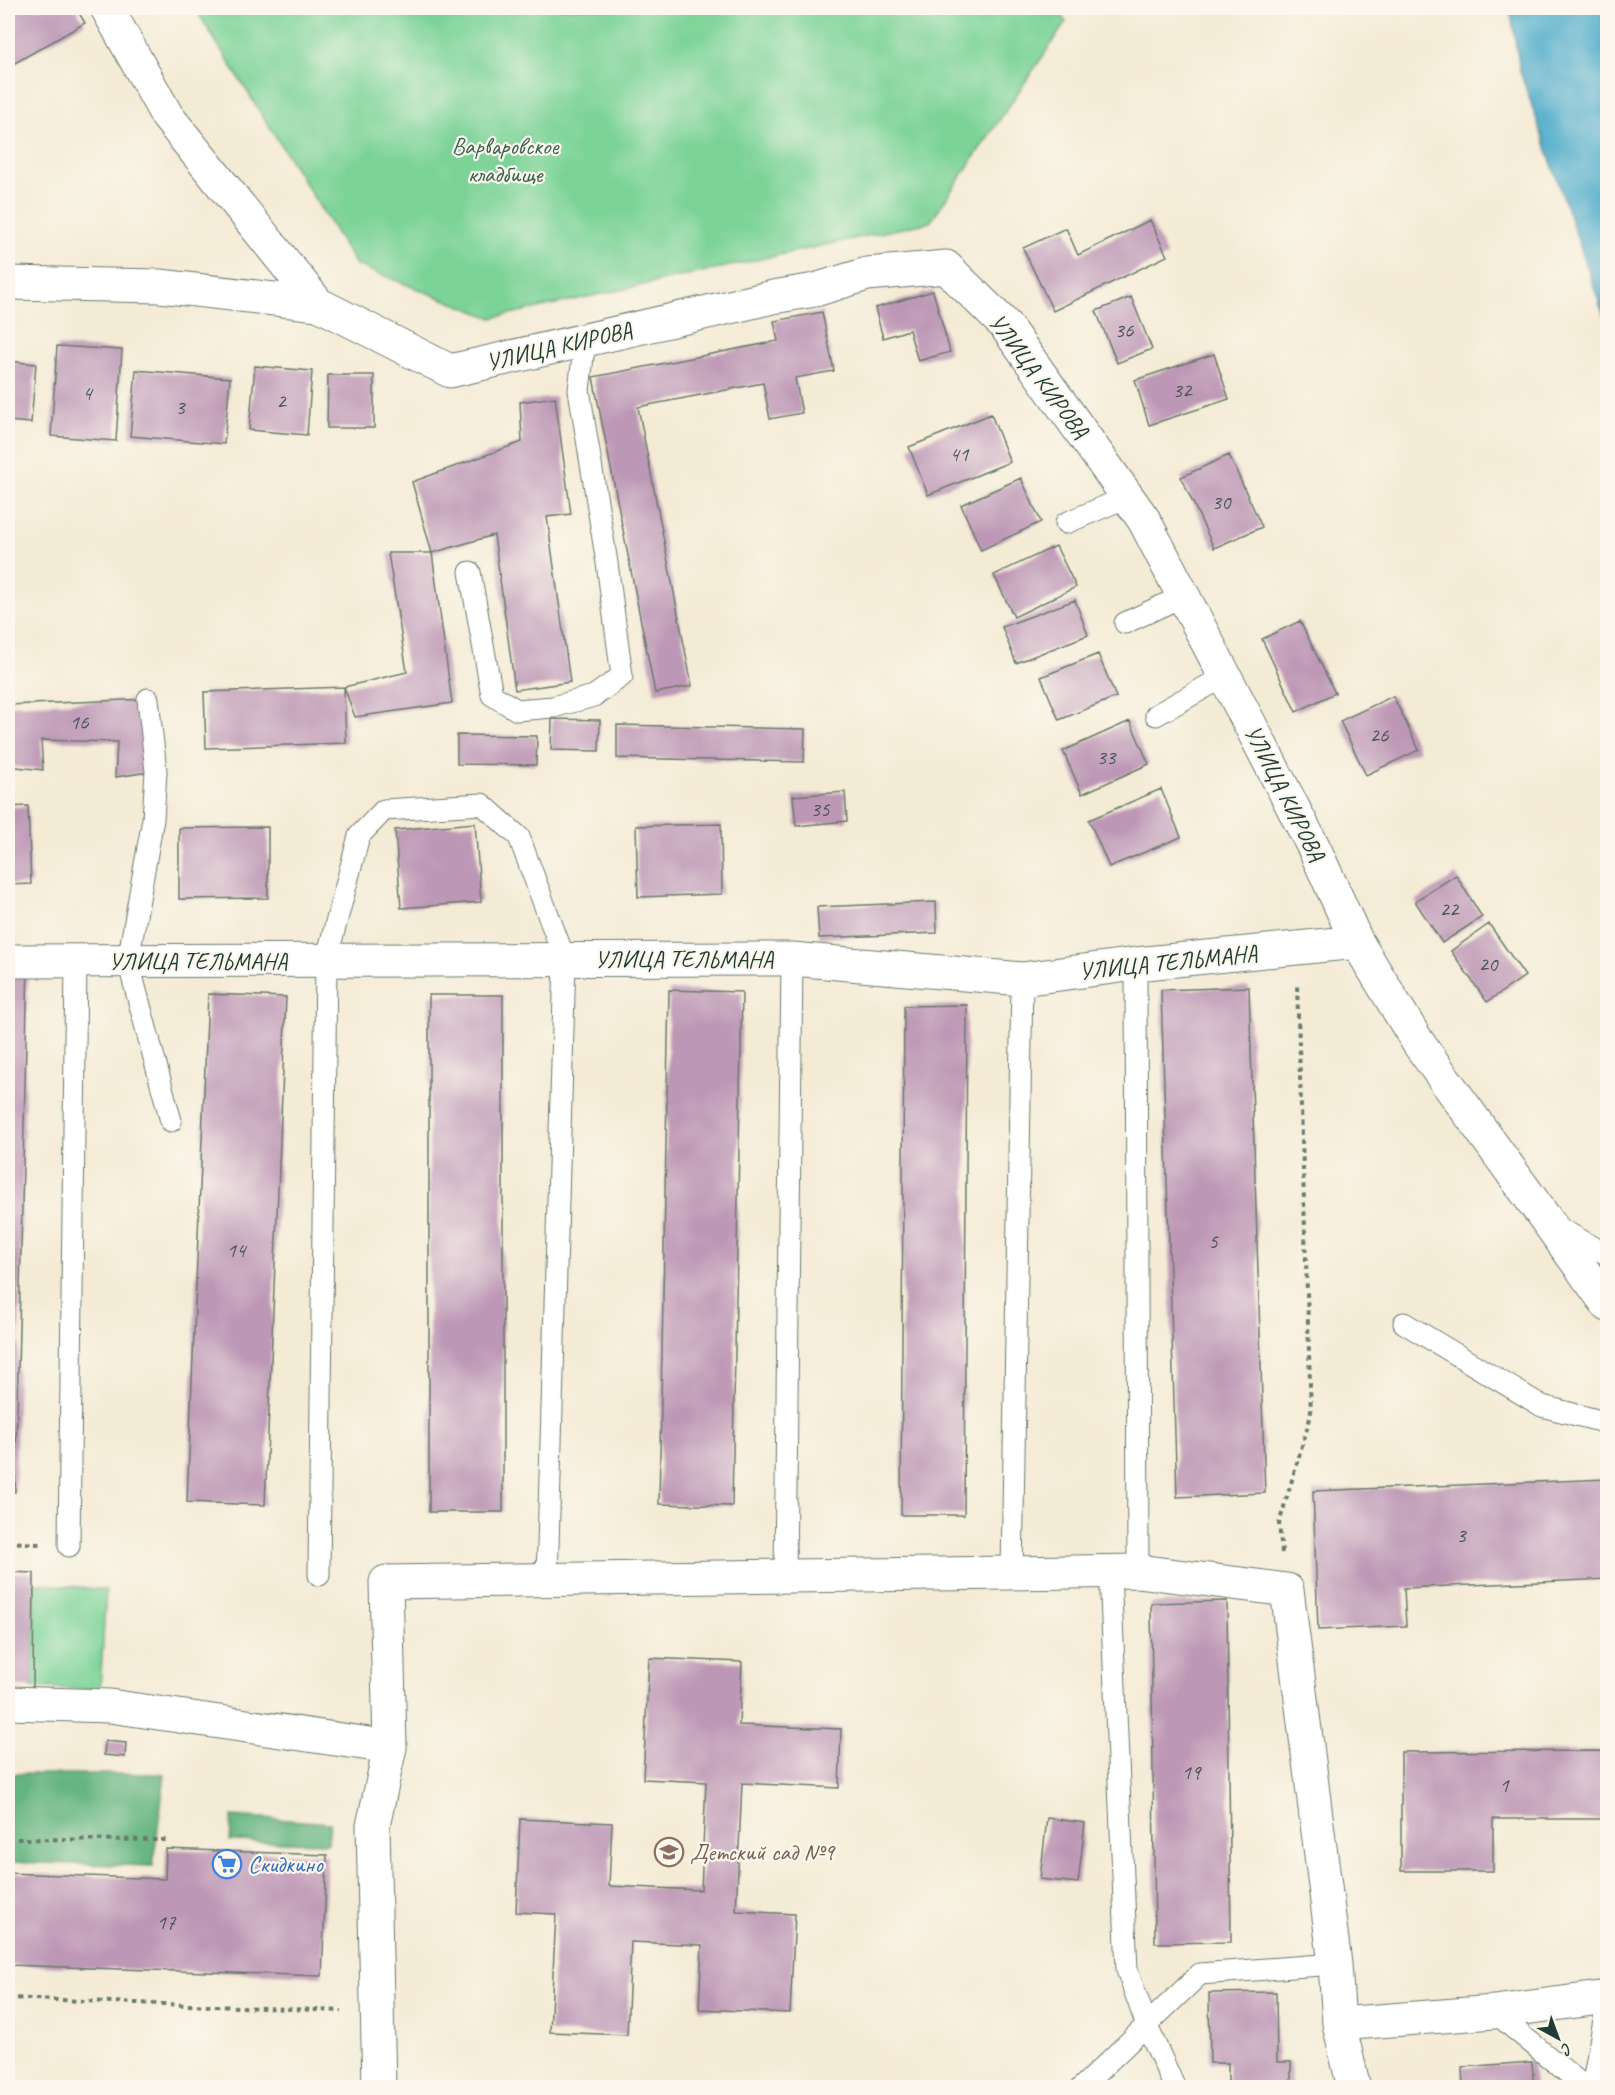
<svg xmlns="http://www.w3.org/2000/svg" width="1615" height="2095" font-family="Caveat,sans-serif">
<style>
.green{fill:#7cd397;stroke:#4e8866;stroke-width:1.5}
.forest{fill:#65b580;stroke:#42795a;stroke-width:1.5}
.water{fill:#4caaca;stroke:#36747f;stroke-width:1.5}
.building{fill:#bd98b6}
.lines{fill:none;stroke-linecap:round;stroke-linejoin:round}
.lane-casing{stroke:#6a7a6c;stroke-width:23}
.street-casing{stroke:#6a7a6c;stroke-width:35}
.path{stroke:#6a7a6c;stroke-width:4;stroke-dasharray:4.5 4.5;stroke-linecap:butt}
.lane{stroke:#fff;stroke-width:21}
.street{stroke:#fff;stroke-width:33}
.labels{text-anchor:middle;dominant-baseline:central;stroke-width:4.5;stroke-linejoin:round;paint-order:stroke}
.number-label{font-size:21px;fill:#465454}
.park-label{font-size:24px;fill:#36624d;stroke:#fbf7ec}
.street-label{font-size:24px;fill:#1f3d34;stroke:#fbf7ec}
.education-label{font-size:24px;fill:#785e54;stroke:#fbf7ec;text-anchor:start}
.shop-label{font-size:24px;fill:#366cbe;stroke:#fbf7ec;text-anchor:start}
</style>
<rect width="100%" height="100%" fill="#fbf7ec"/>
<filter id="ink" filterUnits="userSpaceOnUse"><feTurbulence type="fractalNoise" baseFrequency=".0167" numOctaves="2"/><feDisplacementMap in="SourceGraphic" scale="12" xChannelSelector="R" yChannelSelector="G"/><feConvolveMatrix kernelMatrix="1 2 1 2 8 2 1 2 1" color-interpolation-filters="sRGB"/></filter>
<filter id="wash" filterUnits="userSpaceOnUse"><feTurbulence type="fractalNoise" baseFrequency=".008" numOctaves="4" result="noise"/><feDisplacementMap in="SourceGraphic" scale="24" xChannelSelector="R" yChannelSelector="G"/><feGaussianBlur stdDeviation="1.35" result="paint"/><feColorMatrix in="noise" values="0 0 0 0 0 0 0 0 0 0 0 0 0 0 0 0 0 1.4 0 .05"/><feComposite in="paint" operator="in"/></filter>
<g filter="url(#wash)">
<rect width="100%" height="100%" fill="#f4ebd5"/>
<!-- green -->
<path class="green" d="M195,8H1056L1066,22L930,222L492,318L356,265Z
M34,1583L106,1590L100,1690L33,1687Z"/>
<!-- forest -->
<path class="forest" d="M8,1774H165L153,1866L8,1862Z
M232,1816L330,1823L328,1843L230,1841Z"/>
<!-- water -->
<path class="water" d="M1510,8H1607V325L1520,71Z"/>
<g id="blocks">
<!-- building -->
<path class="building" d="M8,8H76L85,23L8,67Z
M1150,220L1167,256L1053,311L1023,248L1066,228L1078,255Z
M933,291L950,352L918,361L909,330L883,338L875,308Z
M1131,297L1152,349L1117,363L1096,311Z
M822,312L834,371L795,378L802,413L770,419L763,383L638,407L692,686L655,693L593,377L778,341L774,321Z
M57,346L122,350L116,441L51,436Z
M1214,354L1229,399L1149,425L1135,380Z
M8,361L36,364L31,423L8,421Z
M255,366L312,371L307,435L249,430Z
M136,370L230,378L224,444L130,436Z
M328,375H374V428H327Z
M555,397L571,514L547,517L570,682L515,690L494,535L432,553L412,482L522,442L520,402Z
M991,414L1010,462L928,495L909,447Z
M1229,455L1262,527L1214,548L1181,477Z
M1021,478L1041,522L981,550L961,505Z
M1056,546L1076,587L1014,617L994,575Z
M388,553H432L452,703L355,717L344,687L407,672Z
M1075,600L1088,635L1016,663L1002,627Z
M1300,621L1335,693L1296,712L1262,639Z
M1098,654L1116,697L1059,720L1041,677Z
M344,687L346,743L206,748L204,692Z
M1393,696L1419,750L1366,775L1340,721Z
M148,699L156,771L115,777L117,742L41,740L43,770L8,766V705Z
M552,719L600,720L599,751L551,750Z
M1130,721L1149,764L1082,794L1063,751Z
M617,725L805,729L804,762L617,758Z
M457,735L537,736L536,765L457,764Z
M1161,789L1181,837L1109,867L1089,820Z
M845,792L847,821L796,826L793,796Z
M28,806L31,884L8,885V807Z
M475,823L481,902L401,908L395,830Z
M721,824L722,894L638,897L636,826Z
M268,827V898L179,899V828Z
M1456,875L1482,917L1442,943L1415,901Z
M936,902L937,933L819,938L817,907Z
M1489,924L1525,976L1487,1002L1451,951Z
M8,961L28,962L15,1492H8Z
M1249,987L1265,1493L1177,1497L1161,990Z
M669,990L742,992L732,1506L659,1504Z
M208,994L286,997L265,1505L187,1502Z
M429,995H503V1512H429Z
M967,1005L964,1515H901L904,1006Z
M1608,1479V1579L1404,1588L1406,1626L1318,1630L1313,1491Z
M8,1572L34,1573L33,1687H8Z
M1227,1601L1231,1942L1155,1943L1151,1603Z
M649,1658L742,1662L739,1725L841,1729L839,1788L742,1783L736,1911L795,1914L790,2013L699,2009L702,1945L631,1942L627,2035L550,2032L556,1914L516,1912L520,1819L612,1823L609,1886L701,1890L706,1782L643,1779Z
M105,1741L126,1743L125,1757L104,1755Z
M1608,1751V1819H1493V1871H1401V1752Z
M1047,1818L1085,1823L1078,1883L1040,1879Z
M166,1849L327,1855L322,1976L8,1965V1873L165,1879Z
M1276,1992L1277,2062H1291V2088H1228V2063H1210L1209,1993Z
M1532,2062L1534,2088H1463L1462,2067Z"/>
</g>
</g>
<g filter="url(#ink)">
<use href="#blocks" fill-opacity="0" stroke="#6a7a6c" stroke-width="1.5"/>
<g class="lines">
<!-- lane casing -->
<g class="lane-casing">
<path id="lane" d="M1066,523L1127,497
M470,572L492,695L517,710L553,707L594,696L622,676L607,563L579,390L585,340
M1125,623L1183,596
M148,699L156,771L153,819L128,961L171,1121
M1156,715L1225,676
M1136,964L1138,1571
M1557,1227L1608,1255
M1404,1323L1542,1406L1608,1423
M69,1546L76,962
M1110,1572L1127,1970L1147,2026L1175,2088
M1012,1573L1022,979
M319,1575L326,961L359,836L384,810L482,804L519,837L565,960L547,1580
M785,1576L792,959
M1494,2012L1586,2088
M1081,2088L1200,1974L1335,1964
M1592,2088L1608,1997"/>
</g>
<!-- street casing -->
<g class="street-casing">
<path id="street" d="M107,8L167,116L318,304L450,371L773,297L815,290L867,274L946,267L1005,325L1144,520L1314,848L1357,942L1419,1044L1608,1305
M8,283L160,286L318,304
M8,961L792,959L1022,979L1136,964L1357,942
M8,1703L110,1706L390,1747
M1339,2024L1494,2012L1608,1997
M379,2088L373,1826L390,1747L386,1582L1138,1571L1287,1590L1335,1964L1339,2024L1354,2088"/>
</g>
<!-- path -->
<path class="path" d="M8,1542L40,1544
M1282,1553L1279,1524L1311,1415L1297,984
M8,1839L166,1840
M8,1998L342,2011"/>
<!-- lane -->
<use href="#lane" class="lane"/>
<!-- street -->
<use href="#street" class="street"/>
</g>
</g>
<!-- icons -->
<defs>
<g id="school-ring" transform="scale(1.5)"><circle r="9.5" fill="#fbf7ec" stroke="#8d6e63" stroke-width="1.5"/><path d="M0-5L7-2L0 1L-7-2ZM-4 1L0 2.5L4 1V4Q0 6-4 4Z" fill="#8d6e63"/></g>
<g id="supermarket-ring" transform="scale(1.5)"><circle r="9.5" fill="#fbf7ec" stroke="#3f7fe0" stroke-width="1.5"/><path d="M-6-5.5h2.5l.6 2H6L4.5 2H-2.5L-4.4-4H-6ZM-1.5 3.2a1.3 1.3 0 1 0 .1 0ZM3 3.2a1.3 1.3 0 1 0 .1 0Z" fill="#3f7fe0"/></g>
</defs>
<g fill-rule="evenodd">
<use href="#school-ring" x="669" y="1852"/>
<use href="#supermarket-ring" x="227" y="1864"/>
</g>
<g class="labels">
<!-- number labels -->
<g class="number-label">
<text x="1124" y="330">36</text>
<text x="1182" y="390">32</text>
<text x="87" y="393">4</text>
<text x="281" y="401">2</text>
<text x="180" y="407">3</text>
<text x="959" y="454">41</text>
<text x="1221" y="502">30</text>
<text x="79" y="722">16</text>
<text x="1379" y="735">26</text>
<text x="1106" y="757">33</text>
<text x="820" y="809">35</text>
<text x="1449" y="909">22</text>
<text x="1488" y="964">20</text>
<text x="1213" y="1241">5</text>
<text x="236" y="1250">14</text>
<text x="1461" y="1535">3</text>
<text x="1191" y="1772">19</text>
<text x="1504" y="1785">1</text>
<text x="166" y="1922">17</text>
</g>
<!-- park labels -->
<g class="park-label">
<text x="505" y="146">Варваровское<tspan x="505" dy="28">кладбище</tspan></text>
</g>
<!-- street labels -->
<g class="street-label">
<text transform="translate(559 346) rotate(-13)">УЛИЦА КИРОВА</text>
<text transform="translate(1039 376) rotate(53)">УЛИЦА КИРОВА</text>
<text transform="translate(1285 793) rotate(63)">УЛИЦА КИРОВА</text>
<text x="684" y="959">УЛИЦА ТЕЛЬМАНА</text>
<text x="198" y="961">УЛИЦА ТЕЛЬМАНА</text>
<text transform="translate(1168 962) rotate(-6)">УЛИЦА ТЕЛЬМАНА</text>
</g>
<!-- education labels -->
<g class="education-label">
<text x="690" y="1852">Детский сад №9</text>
</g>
<!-- shop labels -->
<g class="shop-label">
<text x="248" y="1864">Скидкино</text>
</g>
</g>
<!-- margin -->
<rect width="1615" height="2095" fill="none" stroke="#fbf7ec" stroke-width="30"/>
<!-- north arrow -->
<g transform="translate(1558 2038) rotate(139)" stroke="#fbf7ec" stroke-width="4.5" paint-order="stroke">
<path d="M0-4.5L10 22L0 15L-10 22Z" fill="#1f3d34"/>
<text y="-9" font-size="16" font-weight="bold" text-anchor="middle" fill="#1f3d34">С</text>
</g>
</svg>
